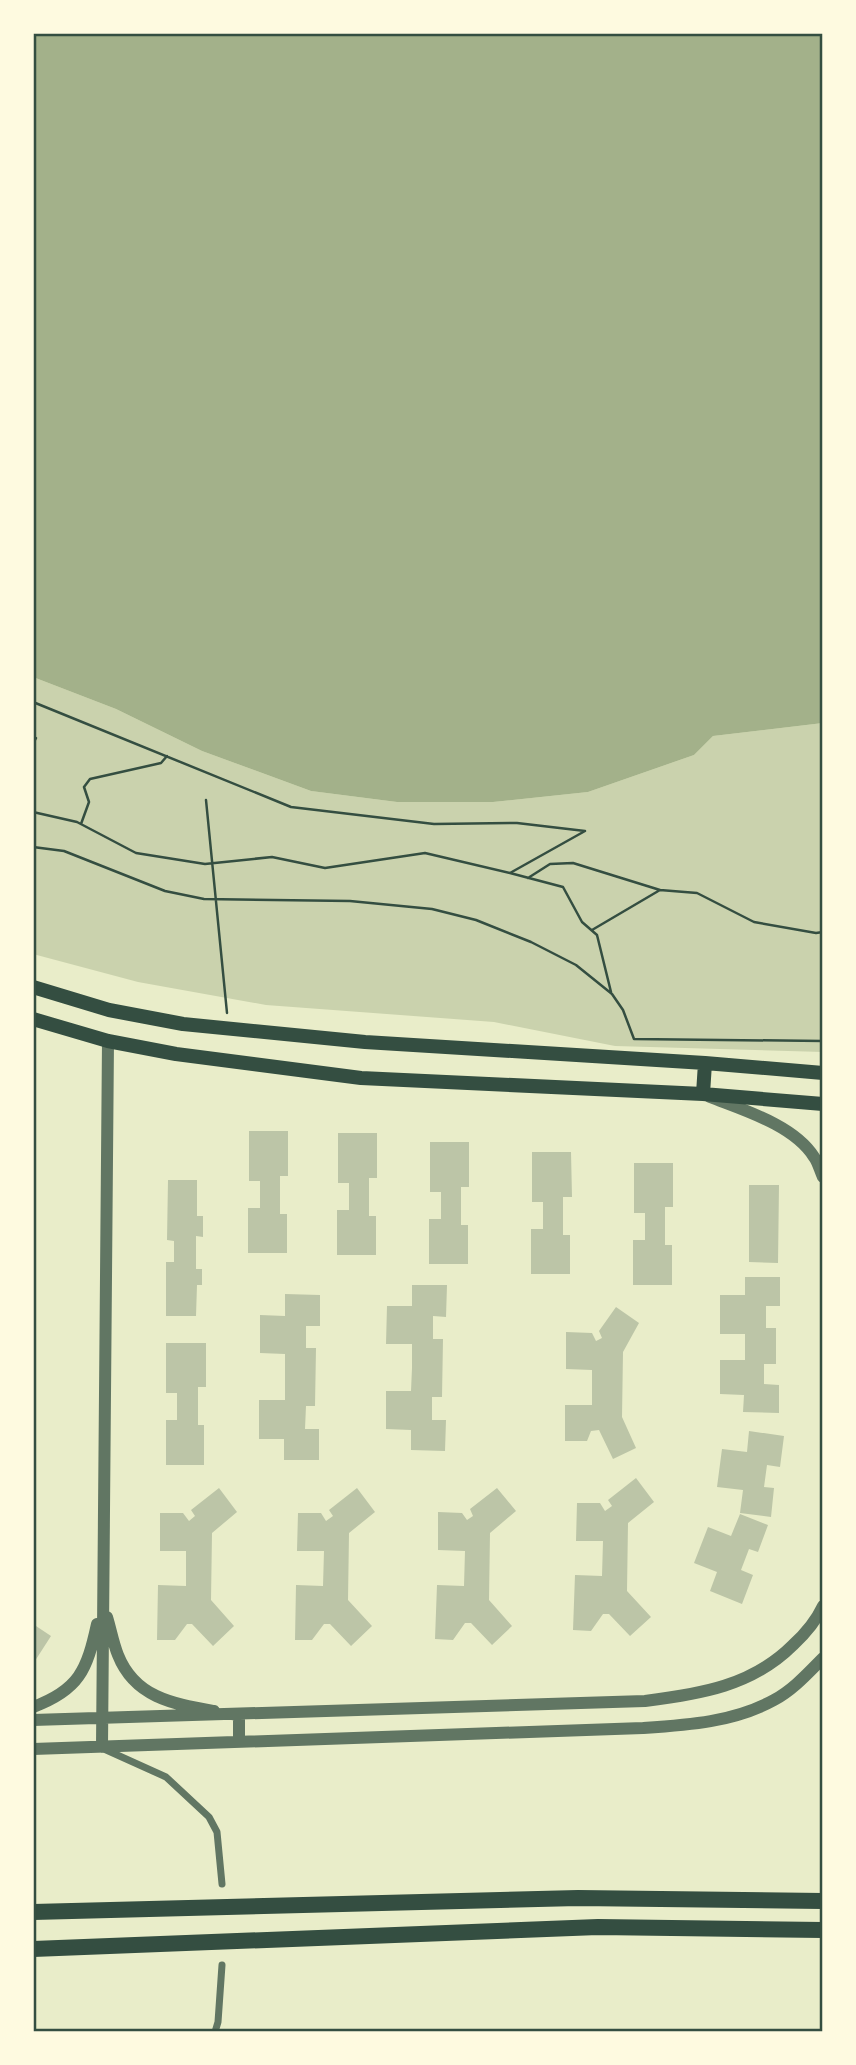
<svg xmlns="http://www.w3.org/2000/svg" width="856" height="2065" font-family="Montserrat,sans-serif">
<style>
.green{fill:#cad2ad}
.water{fill:#a3b18a}
.building{fill:#bcc5a7}
.lines{fill:none;stroke-linecap:round;stroke-linejoin:round}
.path{stroke:#344e41;stroke-width:2.5}
.minor{stroke:#617663;stroke-width:7}
.tertiary{stroke:#617663;stroke-width:12}
.secondary{stroke:#344e41;stroke-width:14}
.trunk{stroke:#344e41;stroke-width:16}
.neatline{fill:none;stroke:#344e41;stroke-width:2.5}
</style>
<rect width="100%" height="100%" fill="#e9edc9"/>
<!-- green -->
<path class="green" d="M33,677L116,709L202,751L311,791L397,802H493L588,792L694,755L713,736L823,723V1052L615,1046L494,1022L266,1005L138,982L33,954Z"/>
<!-- water -->
<path class="water" d="M33,33H823V723L713,736L694,755L588,792L493,802H397L311,791L202,751L116,709L33,677Z"/>
<!-- building -->
<path class="building" d="M249,1131H288V1176H280V1214H287V1253H248V1208H260V1181H249Z
M338,1133H377V1178H369V1216H376V1255H337V1210H349V1183H338Z
M430,1142H469V1187H461V1225H468V1264H429V1219H441V1192H430Z
M532,1152H571L572,1197H563V1235H570V1274H531V1229H543V1202H532Z
M634,1163H673V1207H665V1245H672V1285H633V1240H645V1213H634Z
M168,1180H197V1216H203V1237L196,1236V1269H202V1285H197L196,1316H166V1262H174V1241L167,1240Z
M749,1185H779L778,1263L749,1262Z
M745,1277H780V1306H766V1328H776V1364H764V1384L779,1385V1413L743,1412L744,1395L720,1394V1360H745V1334H720V1295H745Z
M412,1285H447L446,1317L433,1316V1339H443L442,1397H432V1420H446L445,1451L411,1450V1430L386,1429V1391H411L412,1368V1344H386L387,1306H412Z
M285,1294L320,1295V1326H306V1348H316L315,1406H306L305,1429H319V1460H284V1439H259V1400H285V1354L260,1353V1315L285,1316Z
M616,1307L639,1323L623,1352L622,1417L636,1448L613,1459L599,1430L591,1431L587,1441H565V1405H592V1370L566,1369V1332L592,1333L596,1341L602,1338L599,1331Z
M166,1343H206V1387H198V1425H204V1465H166V1420H177V1393H166Z
M749,1431L784,1436L780,1467L767,1465L764,1487L774,1488L771,1517L740,1513L743,1490L717,1487L722,1449L747,1452Z
M636,1478L654,1502L628,1523L627,1591L651,1617L630,1636L609,1614H603L591,1631L573,1630L575,1575L602,1576L603,1541H576L577,1503H600L605,1511L612,1506L608,1500Z
M219,1488L237,1512L212,1533L211,1600L234,1626L213,1646L192,1624H187L175,1640H157L158,1585L186,1586V1551H160V1513H183L189,1521L195,1516L191,1510Z
M357,1488L375,1512L349,1533L348,1600L372,1626L351,1646L330,1624H324L312,1640H295L296,1585L323,1586L324,1551H297L298,1513H321L326,1521L333,1516L329,1510Z
M497,1488L516,1511L490,1533L489,1600L512,1626L492,1645L471,1623H465L453,1640L435,1639L437,1585L464,1586L465,1551L438,1550V1512L462,1513L467,1520L473,1516L470,1509Z
M740,1514L768,1525L758,1552L749,1549L741,1570L753,1575L742,1604L710,1591L717,1572L694,1563L708,1527L731,1536Z
M33,1624L51,1636L33,1664Z"/>
<g class="lines">
<!-- path -->
<path class="path" d="M33,702L291,807L434,824L517,823L585,831L510,873L563,887L582,922L597,935L611,992
M33,744L36,738
M206,800L227,1013
M33,812L77,822L136,853L205,864L272,857L325,868L425,853L510,873
M81,824L89,802L84,787L90,779L161,763L167,756
M33,847L64,851L165,891L204,899L350,901L432,909L476,920L531,942L576,965L612,994L623,1010L634,1039L823,1041
M528,878L550,864L573,863L660,890
M592,930L660,890L697,893L754,922L816,933L823,932"/>
<!-- minor -->
<path class="minor" d="M104,1749L166,1777L209,1817L217,1832L222,1884
M215,2032L218,2022L222,1965"/>
<!-- tertiary -->
<path class="tertiary" d="M710,1097C743,1110 794,1125 814,1157C818,1162 820,1171 823,1177
M107,1617C111,1630 113,1643 118,1655C135,1698 174,1704 214,1711
M33,1707C79,1690 87,1670 97,1624
M232,1714L239,1715V1742
M33,1720L645,1701C700,1694 752,1686 793,1645C805,1634 816,1621 823,1606
M102,1747L108,1041
M33,1749L643,1728C688,1725 734,1722 774,1700C793,1690 808,1673 823,1658"/>
<!-- secondary -->
<path class="secondary" d="M33,987L109,1010L183,1024L365,1042L705,1063L823,1073
M33,1019L108,1041L176,1054L361,1078L703,1094L823,1104
M703,1094L705,1063"/>
<!-- trunk -->
<path class="trunk" d="M33,1912L578,1898L823,1901
M33,1949L598,1927L823,1930"/>
</g>
<!-- border -->
<rect width="856" height="2065" fill="none" stroke="#fefae0" stroke-width="70"/>
<rect x="35" y="35" width="786" height="1995" class="neatline"/>
</svg>
